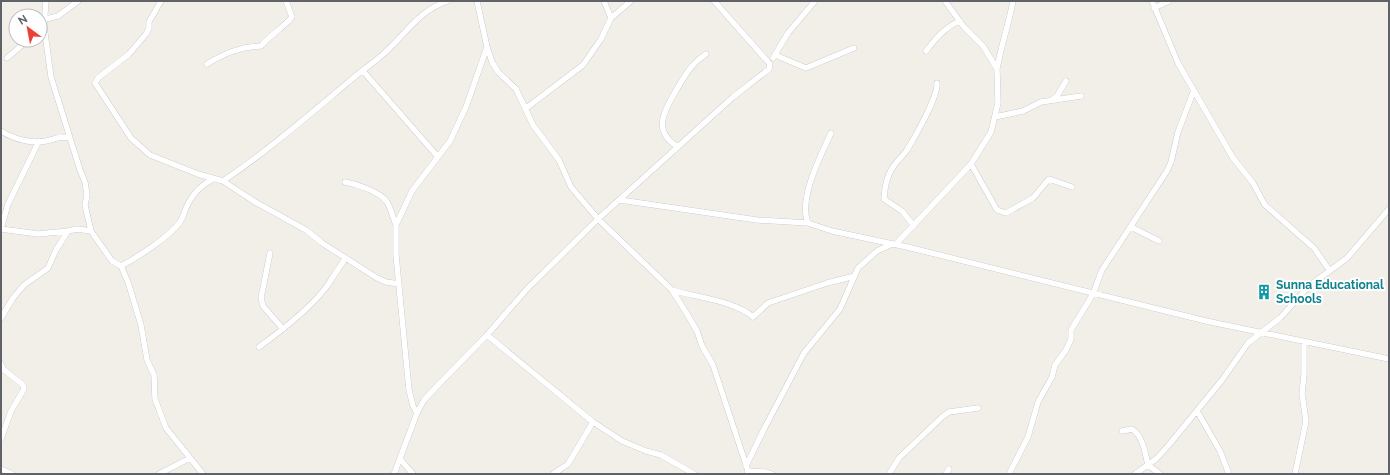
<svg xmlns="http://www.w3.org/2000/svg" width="1390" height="475" font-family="Raleway,sans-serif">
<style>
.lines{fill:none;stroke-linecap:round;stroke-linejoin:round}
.minor-casing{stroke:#b5b8bc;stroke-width:6}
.minor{stroke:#fff;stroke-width:5.5}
.labels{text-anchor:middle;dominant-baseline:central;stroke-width:4;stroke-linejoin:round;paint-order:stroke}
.culture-label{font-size:12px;font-weight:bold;fill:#0d838f;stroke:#fff;text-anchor:start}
</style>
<rect width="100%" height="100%" fill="#f1efe8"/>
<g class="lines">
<!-- minor casing -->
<g class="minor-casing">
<path id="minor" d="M46,1L44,26L51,77L80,170L85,182L87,195L85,205L91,231L112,261L121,266L128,282L141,325L147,360L154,375L155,399L166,428L203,474
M161,1L149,22V28L146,34L129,54L98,78L95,83L131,138L150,155L198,174L223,181L255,202L306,230L322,243L377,278L386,282L399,284
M604,1L611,18
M1152,1L1178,63L1233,158L1253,183L1265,205L1314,248L1330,271
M1154,8L1169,1
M46,19L58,16L78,1
M487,47L492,62L498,72L516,89L533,125L559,160L571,187L598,219L672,290L687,314L697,331L702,346L713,365L748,471L747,474
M926,51C936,38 945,27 960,21
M775,55L806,68L854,48
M7,58L28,40
M773,58L788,33L815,1
M207,64C225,53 240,47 261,46C270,35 283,28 292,17L286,1
M997,69C1001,45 1009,24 1013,1
M363,71L438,157
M1052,100L1057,96L1066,81
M525,109L583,65L601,39L611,18L631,1
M995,117L1023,111L1041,102L1081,96
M1,131C14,139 31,144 46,141C57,139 56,136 70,138
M678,147C651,131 665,109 677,89C686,74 691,64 706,54
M971,164L997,210L1006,213L1033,198L1049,179L1072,187
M223,181C269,150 310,114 352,79C361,71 372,64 381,56C405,36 417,11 448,1
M345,182C356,184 381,192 387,202C391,208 393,218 396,225
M620,200L757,220L808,223L832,231L907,247L1206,321L1389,359
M808,223C798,199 821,155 831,133
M914,226L902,211L884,199C885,188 886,177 893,167C897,161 903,156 907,150C915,137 938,97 937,83
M1131,227L1159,241
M1,229L8,204L39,141
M1,229L38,234L68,231
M896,244L971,164L991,132L998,103L997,69L983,46L964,27L945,1
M270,253L261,298L263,306L283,329
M121,266C138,257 169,237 180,222C184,216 185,208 189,202C195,191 203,184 213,179
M672,290C695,297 736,301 753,317L768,303L827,283L855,276
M1,318L13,298L24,285L48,268L56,250L68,231L77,229L91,231
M487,335L593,422L622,441L646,451L661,455L694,474
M259,347C281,331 311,308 327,286C333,277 339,267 346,258
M1,364L3,369L23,385L24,389L11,411L1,439
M1197,411L1220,451L1229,474
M417,413L413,406L409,390L396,255V225L412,191L450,141L466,107L487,47L477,1
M1122,431L1132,429C1143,436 1145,453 1148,465L1160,474
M400,459L413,474
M746,466L764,429L804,353L840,309L858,268L877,251L892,244
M1,469L12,474
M748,471L766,472L772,474
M159,474L190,458
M394,474L417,413L424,400L439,384L487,335L527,289L598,219L733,97L769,69L770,64L714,1
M553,474L568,464L593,422
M889,474L899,458L942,417L949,412L978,408
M946,474L949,469
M1009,474L1028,437L1038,402L1052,377L1055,365L1066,350L1071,339V330L1093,294L1102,270L1167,171L1171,162L1178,132L1194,90
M1135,474L1156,459L1168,446L1222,380L1248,343L1280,318L1309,286L1347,258L1389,209
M1295,474L1306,421L1302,394L1304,374V342"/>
</g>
<!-- minor -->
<use href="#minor" class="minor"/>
</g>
<!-- icons -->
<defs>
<g id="building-bare" transform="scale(1.2)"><path d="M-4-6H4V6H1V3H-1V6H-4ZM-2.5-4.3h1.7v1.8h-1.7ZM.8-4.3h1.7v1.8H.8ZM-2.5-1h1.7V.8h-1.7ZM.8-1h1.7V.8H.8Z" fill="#0f9aa8" stroke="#fff" stroke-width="2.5" paint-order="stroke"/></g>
</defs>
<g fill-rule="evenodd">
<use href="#building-bare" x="1264" y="292"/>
</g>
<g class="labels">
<!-- culture labels -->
<g class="culture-label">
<text x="1276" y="285">Sunna Educational<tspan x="1276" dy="14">Schools</tspan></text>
</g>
</g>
<!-- border -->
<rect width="1390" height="475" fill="none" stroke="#5f6368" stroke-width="4"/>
<!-- north arrow -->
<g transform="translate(28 28) rotate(328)"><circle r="19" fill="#ffffff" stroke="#bfc1c3"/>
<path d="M0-3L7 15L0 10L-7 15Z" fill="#ea4335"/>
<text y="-6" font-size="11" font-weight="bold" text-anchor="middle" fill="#5f6368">N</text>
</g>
</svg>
